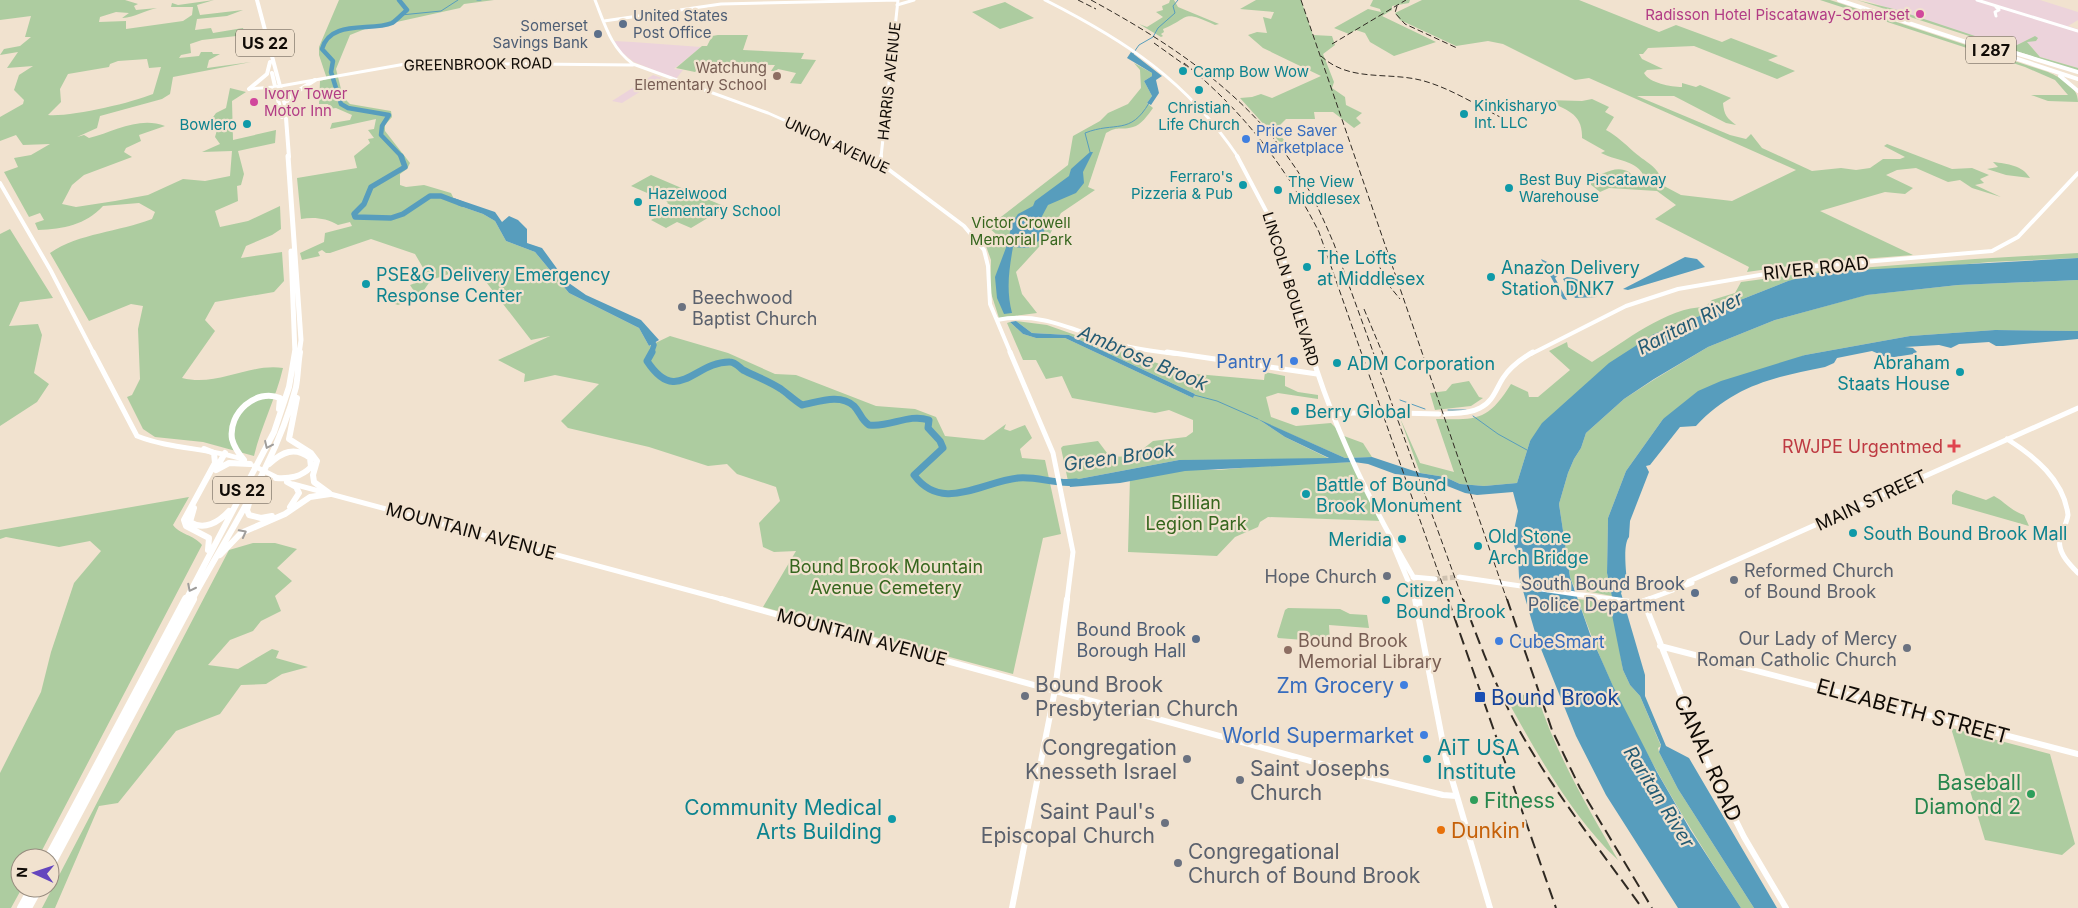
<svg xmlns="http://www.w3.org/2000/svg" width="2078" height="908" font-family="Inter,sans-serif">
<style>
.commercial{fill:#ecd3db}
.green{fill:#adcca0;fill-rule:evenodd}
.water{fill:#579dbd}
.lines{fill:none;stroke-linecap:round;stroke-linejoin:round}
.stream{stroke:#579dbd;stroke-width:1}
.river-far2{stroke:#579dbd;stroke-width:4.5}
.river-far1{stroke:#579dbd;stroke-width:5.5}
.river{stroke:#579dbd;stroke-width:7}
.secondary-tunnel{stroke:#cfc2b1;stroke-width:5;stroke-dasharray:5 2.5;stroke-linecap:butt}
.secondary-far3{stroke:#fff;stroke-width:3}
.secondary-far2{stroke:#fff;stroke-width:4}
.secondary-far1{stroke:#fff;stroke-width:5}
.secondary{stroke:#fff;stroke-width:6}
.highway-far3{stroke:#fff;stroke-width:4}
.highway-far2{stroke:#fff;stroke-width:5}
.highway-far1{stroke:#fff;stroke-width:6}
.highway{stroke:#fff;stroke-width:8}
.rail-far1{stroke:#302a23;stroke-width:1;stroke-dasharray:6 3;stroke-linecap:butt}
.rail{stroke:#302a23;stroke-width:2;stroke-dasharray:12 6;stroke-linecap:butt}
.oneway{stroke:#9f9d9b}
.hotel-dot{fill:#d1479c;stroke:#f1e2cf;stroke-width:2}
.service-dot{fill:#5c6f8a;stroke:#f1e2cf;stroke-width:2}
.culture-dot{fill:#0f9aa8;stroke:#f1e2cf;stroke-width:2}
.education-dot{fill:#8d6e63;stroke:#f1e2cf;stroke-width:2}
.shop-dot{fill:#3f7fe0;stroke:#f1e2cf;stroke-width:2}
.worship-dot{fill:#6b7280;stroke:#f1e2cf;stroke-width:2}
.health-dot{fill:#e0444e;stroke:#f1e2cf;stroke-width:2}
.transit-dot{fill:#1a4fb4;stroke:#f1e2cf;stroke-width:2}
.leisure-dot{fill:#2e9e5b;stroke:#f1e2cf;stroke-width:2}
.food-dot{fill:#e8710a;stroke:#f1e2cf;stroke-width:2}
.labels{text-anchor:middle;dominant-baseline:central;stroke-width:4.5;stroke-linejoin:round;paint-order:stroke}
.far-hotel-label{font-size:15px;fill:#b23c85;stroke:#f1e2cf;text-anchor:end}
.far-service-label{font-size:15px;fill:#4e5e75;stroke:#f1e2cf;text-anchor:start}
.far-street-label{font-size:15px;fill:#100b06;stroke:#f1e2cf}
.far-education-label{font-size:15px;fill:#785e54;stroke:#f1e2cf;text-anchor:end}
.far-culture-label{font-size:15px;fill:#0d838f;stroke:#f1e2cf;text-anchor:start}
.far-shop-label{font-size:15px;fill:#366cbe;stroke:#f1e2cf;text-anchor:start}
.far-park-label{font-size:15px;fill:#36661e;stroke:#f1e2cf}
.shield{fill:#f1e2cf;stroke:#544c42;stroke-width:1}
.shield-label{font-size:16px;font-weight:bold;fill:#100b06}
.culture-label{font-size:18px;fill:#0d838f;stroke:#f1e2cf;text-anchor:start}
.street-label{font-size:18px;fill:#100b06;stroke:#f1e2cf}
.worship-label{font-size:18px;fill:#5b616d;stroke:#f1e2cf;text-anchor:start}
.shop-label{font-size:18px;fill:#366cbe;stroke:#f1e2cf;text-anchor:end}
.health-label{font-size:18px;fill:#be3a42;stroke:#f1e2cf;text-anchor:end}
.park-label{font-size:18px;fill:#36661e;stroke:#f1e2cf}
.service-label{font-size:18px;fill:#4e5e75;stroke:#f1e2cf;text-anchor:end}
.education-label{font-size:18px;fill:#785e54;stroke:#f1e2cf;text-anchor:start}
.water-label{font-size:19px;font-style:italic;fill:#245b73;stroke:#f1e2cf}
.near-worship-label{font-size:21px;fill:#5b616d;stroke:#f1e2cf;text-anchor:start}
.near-shop-label{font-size:21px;fill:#366cbe;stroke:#f1e2cf;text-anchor:end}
.near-transit-label{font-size:21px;fill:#164399;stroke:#f1e2cf;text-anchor:start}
.near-street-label{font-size:21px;fill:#100b06;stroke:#f1e2cf}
.near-culture-label{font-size:21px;fill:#0d838f;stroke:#f1e2cf;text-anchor:start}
.near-leisure-label{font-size:21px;fill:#27864d;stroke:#f1e2cf;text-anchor:end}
.near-food-label{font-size:21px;fill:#c56008;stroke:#f1e2cf;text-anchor:start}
</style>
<rect width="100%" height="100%" fill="#f1e2cf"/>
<!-- commercial -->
<path class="commercial" d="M1864,0H2040L2078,12V20L2068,26L2078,29V68L2040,57L2027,42L2035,36L2011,48Z
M614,41L633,42L701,47L674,69L683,70L676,79L634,62L620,51Z
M653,75L662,78L622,103L612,101Z"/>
<!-- green -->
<path class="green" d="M0,0H125L138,4L134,6L136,10L157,8C143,11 136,17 122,18L129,13L116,12L100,17L99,22L126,21V29L183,21L192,15L193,7H171L172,3L178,5L214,0L197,5L200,15L243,10L227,16L197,19L195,30L211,28L213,33L243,28L245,35L202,40L190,44L191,53L181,55L179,58L199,56L201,52H212L213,54H220L209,60L207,68L251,62L173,77L170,94L162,99L100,116L97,128L77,137L84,135L89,138C114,132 139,116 165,126L139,135L141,141L126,148L124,152L132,157L84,175L72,185L62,204L76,207L115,201L148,195L183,179L205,181L230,176L232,151L202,152L220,144L215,137L217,130L206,127L216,113L226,108L230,88L246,92L232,101L233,140L276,130L275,143L238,151L244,174L241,185L237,186L238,201L215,211L220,227L248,221L280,206L281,229L272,235L246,246L241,258L282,252L284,281L274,292L215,302L205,320L215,331L182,378C218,387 249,363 283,368C276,398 261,426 254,456L203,442L155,437L143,429L127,397L132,395L140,379L138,329L143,306L131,304L89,321L50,253C79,233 119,232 152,219L155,212L139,203L103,206C85,225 64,229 38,230L35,223L44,220L40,213L29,217L4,172L18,167L14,158L31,155L50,144L23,145L16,135L0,141V117L23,104L24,100L14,90L19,75L33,66L7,68L18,52L0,55L4,49L20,46L31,37H25L31,16L0,20ZM147,59L149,68L161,67L153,94C131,103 71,117 48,115L61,102L60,89L68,74L109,67L110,64L118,61Z
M339,0H494L464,4L460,8L365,29L350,35L336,69L343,97L350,104L391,111L392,117L385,125V131L410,163L407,169L400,174V185L406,187L424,185L451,193L457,205L483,214L495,221L506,241L535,252L569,293L639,328L649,346L670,336L728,353L775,374L796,375L876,406L915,409L936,417L945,436L984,440L1006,424L1004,429L1010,431L1025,425L1032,438L1020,449L1022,458L1045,460L1061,534L1043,538L1013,674L763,607L796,551L774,552L763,547L759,523L780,501L776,487L737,474L727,464L708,466L649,447L568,428L561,421L599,384L555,375L524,382L525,374L498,360L550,336L531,340L483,278L470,267L431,280L419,297L398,305L392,303L416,294L410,285L429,278L415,254L371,239L330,253H326L322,250L318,252L320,256L302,260L300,253L324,242L325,233L352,226L350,222L338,225C326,218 314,217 301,219L297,178L357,168L354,156L370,143L368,139L374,138L368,130L374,129L376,119L330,129L332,123L350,120L352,115L336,108L329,109L328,104H319L320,81L327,79L319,55V47Z
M1170,0H1174L1178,7L1219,24L1215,25C1180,9 1191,18 1163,29L1164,32L1161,34L1163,36L1161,37L1139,24L1147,27L1163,17L1156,12L1163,10L1162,6L1169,3Z
M1256,0H1301L1313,35L1332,36L1335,45L1323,54L1334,82L1332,88L1345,97L1346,105L1362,113L1356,118L1361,123L1354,128L1333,112H1314L1315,119H1286L1278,127H1275L1290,149H1286L1240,98L1252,97L1261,94L1272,98L1321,76L1263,48L1248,35L1257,32L1267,33L1263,17L1271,19L1274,12L1240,9Z
M1373,0H1410L1409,3L1392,6V10L1382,16L1436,42L1394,56L1370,42L1365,33L1356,30L1349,34L1334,28L1368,9L1381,12L1380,9L1370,6Z
M1422,0H1579L1659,32L1676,25L1722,42L1731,38L1778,56L1768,60L1795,71L1777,79L1694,46L1648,48L1643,54H1639L1642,59L1663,69L1647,70L1644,73C1649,83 1671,87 1682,87V83L1696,87L1700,85L1731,98L1723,103C1724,115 1727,118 1736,125L1726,123L1674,96H1637L1730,135L1746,139L1751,134L1762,148L1812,171L1841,168L1856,170L1870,168L1883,159H1900L1905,157L1884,146L1887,144L1952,169L1972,168L1989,175L1980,179L1984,183L1975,185L2001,197L1972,188L1960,180L1948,182L1916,168L1897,170L1886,175L1913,188L1905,194L1885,192L1820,211L1913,255L1811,263L1747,272L1749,267L1655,219L1676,205L1657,191L1609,188L1600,192L1590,184L1589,180C1601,175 1616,164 1629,172C1635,177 1638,182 1646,181C1640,160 1619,162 1601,153L1605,151L1582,138C1583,113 1566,110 1546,100L1582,101L1592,99L1609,107L1605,112L1614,117L1606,130C1617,136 1624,143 1634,152C1649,165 1658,165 1664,186L1681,195L1732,201L1796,170L1589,78L1575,80L1503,44L1488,41L1456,46L1400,20L1395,13Z
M1820,0H1830L2048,72C2061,78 2078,86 2078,102L2048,101L2031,95H2068L2055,80L2025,67Z
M1857,0L1894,9L2011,48L2035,36L2038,38L2036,41L2027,42L2040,57L2078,68V71Z
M1005,2L1034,18L1000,29L972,12Z
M718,35H748L743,50L804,53L801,59L816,60L801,84L790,83L796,73L778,69L776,71H771L775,65L703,64L695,72L676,68L702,46H707L712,36Z
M1134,63L1152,73V76L1144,81L1152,96L1147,103L1153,108C1148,115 1141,125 1133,127C1120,131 1120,125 1106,133L1088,187L1095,190L1061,213L1049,236L1016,272L1022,294L1037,313L999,318L990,290L991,260L986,246L996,243L997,235L988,227L1068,165L1073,136L1100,121L1108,113L1128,104L1141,88L1140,70Z
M1993,162C2008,164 2022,165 2030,178L2006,175L1987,169L1998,167Z
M651,175L726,207L691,228L677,222L666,228L651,220L674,207L667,203L668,202L631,186Z
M10,229L53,298L20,302L9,326L38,324L42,335L34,373L49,384L37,402L0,426V234Z
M2078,253V258L1990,262L1788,281L1654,334L1530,441L1517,483L1484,486L1460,484L1445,477L1420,473L1400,418L1420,463L1454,472L1436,419C1477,420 1488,421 1511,384L1528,392L1529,397H1538L1570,370L1549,351L1567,342L1568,347L1592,362C1624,342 1667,307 1705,307L1712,300L1735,293L1741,282L1821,271L1975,259Z
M2078,280V331L1995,330L1910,336L1805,355L1663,419L1626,471L1608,518L1607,573L1612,596L1575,589L1570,577L1559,504L1568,473L1574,459L1581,448L1586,433L1624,399L1655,379L1708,347L1775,320L1866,295L1958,285Z
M1016,321L1047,325L1132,355L1135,360L1154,362L1185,373L1264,380L1265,372L1285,376V386L1298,392L1318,395V399L1278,393L1266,397L1271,417L1296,426L1331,423L1344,436L1363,443L1372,457L1345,458L1261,421L1285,437L1330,459L1179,460L1068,481L1061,448L1063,446L1098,441L1110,457L1134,456L1153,441L1186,437L1193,432V420L1169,410L1155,413L1072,398L1062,376L1046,379L1036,360H1023L1007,323L1010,322L1023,334L1036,338H1065L1193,398L1195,394L1069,335L1032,333Z
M1469,381L1479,397L1483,398L1471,406L1435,410L1430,393L1446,391L1452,384Z
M1354,462L1382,521L1268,517L1260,522L1258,527L1235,537L1217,556L1128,552L1130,477L1195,469L1218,470L1276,465Z
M1956,490L1986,500L1994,496C2005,502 2010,510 2024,515L2029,526L1952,504V495Z
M189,497L173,525C180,535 193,534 202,545L38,858H20V888H22L11,908H0V773L41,692L51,652L74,583L101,551L90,541L59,547L6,537L0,539V530Z
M253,543H275L297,549L277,568L292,581L275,596L281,611L261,621L253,631L230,640L208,665L238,669L272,649L279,651L276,658L308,667L282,674L266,684L241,685L220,714L176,731L118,803L99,806L55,908H42L229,550Z
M1578,599L1612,603L1623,670L1630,685L1640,696L1661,746L1658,748L1659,752L1678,789L1754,908H1741C1678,811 1615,709 1578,599Z
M1288,608L1340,609L1350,614L1367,615L1369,628L1329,625L1330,642L1278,638L1277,636L1285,610Z
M1504,694L1537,695C1556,754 1587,806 1618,860C1573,819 1533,747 1504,694Z
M1951,728L2050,754L2075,844L2062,855L1985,840Z"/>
<!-- water -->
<path class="water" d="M1131,52L1162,76L1156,80L1159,93L1151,105L1147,103L1152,96L1144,81L1152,76V73L1127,58Z
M1090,152H1093L1083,172L1084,183L1076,193L1048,205L1040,220L1046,236L1028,248L1013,247C1009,270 1006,290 1012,313L1004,314L997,298L995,277L1007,245L1012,223L1018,214L1033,206L1035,201L1069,176L1071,169Z
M454,198L495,212L502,222L509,216L518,220L527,229V243L542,248L566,281L586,295L641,320L659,340L649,346L639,328L569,293L535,252L506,241L495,221L483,214L457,205Z
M1685,257L1697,259L1705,267L1628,290L1623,289Z
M2078,258V280L1958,285L1867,295L1775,320L1708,347L1654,379L1624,399L1586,433L1581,448L1574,459L1568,473L1559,504L1570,577L1590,634L1613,686L1657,772L1691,831L1741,908H1678L1606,795L1576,736L1537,639L1519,577L1518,556L1512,540L1518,511L1513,492L1477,495L1465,493L1427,478L1395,474L1368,464L1354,462L1185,471L1120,483L1070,487L1068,481L1179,460L1329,458L1285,437L1258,419L1345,458L1372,457L1420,473L1445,477L1460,484L1484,486L1517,483L1530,441L1542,423L1609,363L1654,334L1788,281L1822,272Z
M1541,259L1564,270L1555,278L1567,300L1563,299Z
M1567,277C1577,277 1594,288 1597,297L1575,298L1563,279Z
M1016,321L1032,333L1069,335L1195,394L1193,398L1065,338H1036L1023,334L1010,322Z
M1995,330L2078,331V339L2003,346H1996L1989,342L1959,344L1951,348L1939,345L1905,347L1913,348L1917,352L1914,354L1888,358L1872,351L1837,358L1834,363L1825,367C1774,377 1733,386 1696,426L1680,427L1650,465L1646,466L1649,472L1630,521L1629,537C1622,546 1627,575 1627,587L1624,588L1621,593L1645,675V696L1666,746L1689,758L1777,908H1754L1678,789L1659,752L1661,745L1640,696L1630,685L1623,670L1612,615V597L1607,573L1608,518L1626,471L1663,419L1698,391L1721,381L1805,355L1910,336Z"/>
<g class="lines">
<!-- stream -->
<path class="stream" d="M477,0H481
M401,15L441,11L458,0
M1132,55L1139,45L1153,37L1158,28L1175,13L1173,6L1178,0
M1090,152L1085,133C1115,121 1130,136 1149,103
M1194,395L1217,401L1258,419
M1400,400L1425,409
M1448,410H1466
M1473,416L1498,434L1527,450"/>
<!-- river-far2 -->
<path class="river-far2" d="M399,0L407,10C402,14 397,20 392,23C371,32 330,19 322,49L333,61L331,72L341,104L348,108L389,115L382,126L381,135L402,157"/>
<!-- river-far1 -->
<path class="river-far1" d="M401,156L405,167L371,187L364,204L354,214L355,217L391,218L403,214L430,196H441L462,204
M650,336L654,345L651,354"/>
<!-- river -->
<path class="river" d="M652,352L647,361C677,407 695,361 730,362C735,362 739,367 743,370C755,376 769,381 781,389C788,394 794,400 802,405C818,402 840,393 854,406C860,412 861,420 869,425C890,428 908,413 929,420L928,428L940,441L943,448L914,475C942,513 981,482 1018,478C1038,476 1056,485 1076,482"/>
<!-- secondary-tunnel -->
<path class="secondary-tunnel" d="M1378,412L1399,413
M1435,579L1459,577"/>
<!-- secondary-far3 -->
<path class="secondary-far3" d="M595,0C605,25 611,48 633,64L768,113L867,157
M1045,0C1126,41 1187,81 1238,157
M1977,0L2078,31
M897,5L914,0
M1996,7L1999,10L1995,12L1996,16
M604,21L721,4L898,0
M249,89L275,87L411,63L633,65
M881,157L898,0"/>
<!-- secondary-far2 -->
<path class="secondary-far2" d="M864,156L880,163L964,226L984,250L988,266L990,304L1011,354
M1237,156L1274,226L1312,354
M880,163L881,156
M0,183L51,271L94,354
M997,320C1049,310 1082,337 1130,347C1145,350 1160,352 1176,354
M1531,354L1626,306L1678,289L1806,267L1992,251L2018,237L2078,173"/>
<!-- secondary-far1 -->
<path class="secondary-far1" d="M93,352L137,436C170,449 208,448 242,459
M1010,352L1053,453L1073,552L1067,600
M1167,352L1317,374
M1311,352C1335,431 1372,507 1414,578
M1399,413L1439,414
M1331,414L1378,412
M1445,414C1456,413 1469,414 1480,408C1493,402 1496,389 1503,378C1511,366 1521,359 1533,352
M2007,439C2034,456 2064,480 2068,515C2067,522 2064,528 2061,534C2055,550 2068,563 2078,573
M254,466L278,478
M293,484L725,600
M1389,535L1416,600
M1413,577L1435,579
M1459,577L1617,600
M1419,587V600
M1676,587L2078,408
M1646,600L1692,583V580"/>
<!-- secondary -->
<path class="secondary" d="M721,599L1365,776L1443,795L1456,796
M1415,599L1446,759L1490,908
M1419,599L1420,614
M1608,599L1638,603L1650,599
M1644,602L1708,764L1744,837L1786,908
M1660,646L2078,754
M1012,908L1055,690L1067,599"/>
<!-- highway-far3 -->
<path class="highway-far3" d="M257,0L285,105L289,157
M1839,0L2078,79
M1969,39L2078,72
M272,73L282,117
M2060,76L2078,91
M249,89L267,74L270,62
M285,105L290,96L315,80"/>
<!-- highway-far2 -->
<path class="highway-far2" d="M288,156L301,340L299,354
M291,251L295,354"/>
<!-- highway-far1 -->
<path class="highway-far1" d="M297,398L289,439L311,453L317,461L313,475L314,482L329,493
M204,449L214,453L215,463L184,520L186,526L209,538L208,550
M244,460C239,454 234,447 232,439C228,413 256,388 280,398L279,409
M269,464C282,452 295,446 310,458L311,467C301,477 290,479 276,478
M217,467L225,453
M216,470L229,463L250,464
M287,482L296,487L299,493L290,507
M250,500L247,510L249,515L261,518L272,516
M194,508L190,522C204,531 219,522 229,511
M220,555L241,533L285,514L310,497L330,494
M186,600L274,432L289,387L295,352
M192,600C229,531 277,463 296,387C298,376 298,364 300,352"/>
<!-- highway -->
<path class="highway" d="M48,858L186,599
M50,867L193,599
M21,908L32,888
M28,908L39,888"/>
<!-- rail-far1 -->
<path class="rail-far1" d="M1078,0L1096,9
M1091,0C1168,42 1242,90 1292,163C1310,188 1322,216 1334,244L1463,600
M1301,0L1507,600
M1397,6L1395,13L1405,24L1457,48
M1154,43L1189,68
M1332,44L1406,0
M1321,56C1350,83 1389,71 1424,81C1452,89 1478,106 1504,119
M1184,63C1242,110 1285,165 1319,232L1448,600
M1373,251L1386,282L1400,299
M1364,309L1385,359"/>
<!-- rail -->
<path class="rail" d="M1448,599L1556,908
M1463,599C1480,645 1498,693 1522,735C1557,796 1601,851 1642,908
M1507,599L1552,730L1580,788L1652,908"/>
</g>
<!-- one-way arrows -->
<defs><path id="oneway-chevron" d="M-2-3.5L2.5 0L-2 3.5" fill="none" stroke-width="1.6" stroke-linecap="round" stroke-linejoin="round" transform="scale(1.25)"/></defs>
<g class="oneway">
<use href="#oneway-chevron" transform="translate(268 445) rotate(115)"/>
<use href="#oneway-chevron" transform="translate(243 533) rotate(-28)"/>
<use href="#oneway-chevron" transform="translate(191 588) rotate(117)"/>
</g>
<!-- markers -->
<g class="hotel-dot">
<circle cx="1920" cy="14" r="5"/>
<circle cx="254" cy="102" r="5"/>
</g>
<g class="service-dot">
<circle cx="623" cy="24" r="5"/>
<circle cx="598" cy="34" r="5"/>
<circle cx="1695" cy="593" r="5"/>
<circle cx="1196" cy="639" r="5"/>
</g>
<g class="culture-dot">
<circle cx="1183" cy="71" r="5"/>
<circle cx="1199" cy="90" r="5"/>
<circle cx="1464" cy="114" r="5"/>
<circle cx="247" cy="124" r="5"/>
<circle cx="1243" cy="185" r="5"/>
<circle cx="1509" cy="188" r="5"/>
<circle cx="1278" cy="190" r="5"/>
<circle cx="638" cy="202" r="5"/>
<circle cx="1307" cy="267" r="5"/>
<circle cx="1491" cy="277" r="5"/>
<circle cx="366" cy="284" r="5"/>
<circle cx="1337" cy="363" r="5"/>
<circle cx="1960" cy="372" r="5"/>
<circle cx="1295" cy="411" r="5"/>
<circle cx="1306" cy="494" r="5"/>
<circle cx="1853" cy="533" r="5"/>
<circle cx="1402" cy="539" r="5"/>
<circle cx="1478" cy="546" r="5"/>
<circle cx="1386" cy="600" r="5"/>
<circle cx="1427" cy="759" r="5"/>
<circle cx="892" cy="819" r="5"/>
</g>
<g class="education-dot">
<circle cx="777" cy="76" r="5"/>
<circle cx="1288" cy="650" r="5"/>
</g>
<g class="shop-dot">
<circle cx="1246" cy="139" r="5"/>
<circle cx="1294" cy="361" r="5"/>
<circle cx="1499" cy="641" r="5"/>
<circle cx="1404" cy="685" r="5"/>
<circle cx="1424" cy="735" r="5"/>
</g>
<g class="worship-dot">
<circle cx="682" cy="307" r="5"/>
<circle cx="1387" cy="576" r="5"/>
<circle cx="1734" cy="580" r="5"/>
<circle cx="1907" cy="648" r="5"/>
<circle cx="1025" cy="696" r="5"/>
<circle cx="1187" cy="759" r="5"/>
<circle cx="1240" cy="780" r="5"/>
<circle cx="1165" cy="823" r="5"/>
<circle cx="1178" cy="863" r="5"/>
</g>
<path class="health-dot" d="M1951.5 438.5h5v5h5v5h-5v5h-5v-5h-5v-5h5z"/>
<rect class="transit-dot" x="1474" y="691" width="12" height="12" rx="2.5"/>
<g class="leisure-dot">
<circle cx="2031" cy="794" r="5"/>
<circle cx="1474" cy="800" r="5"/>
</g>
<circle class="food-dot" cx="1441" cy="830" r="5"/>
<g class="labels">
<!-- far-hotel labels -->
<g class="far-hotel-label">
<text x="1910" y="14">Radisson Hotel Piscataway-Somerset</text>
<text x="264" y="93" text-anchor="start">Ivory Tower<tspan x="264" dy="17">Motor Inn</tspan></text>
</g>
<!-- far-service labels -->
<g class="far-service-label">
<text x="633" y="15">United States<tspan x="633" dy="17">Post Office</tspan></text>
<text x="588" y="25" text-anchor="end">Somerset<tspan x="588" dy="17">Savings Bank</tspan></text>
</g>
<!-- far-street labels -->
<g class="far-street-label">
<text transform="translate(478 64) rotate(-1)">GREENBROOK ROAD</text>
<text transform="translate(889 81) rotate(-84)">HARRIS AVENUE</text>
<text transform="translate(837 145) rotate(25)">UNION AVENUE</text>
<text transform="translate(1291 289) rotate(73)">LINCOLN BOULEVARD</text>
</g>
<!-- far-education labels -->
<g class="far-education-label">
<text x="767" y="67">Watchung<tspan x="767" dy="17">Elementary School</tspan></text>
</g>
<!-- far-culture labels -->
<g class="far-culture-label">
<text x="1193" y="71">Camp Bow Wow</text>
<text x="1474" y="105">Kinkisharyo<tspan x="1474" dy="17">Int. LLC</tspan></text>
<text x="1199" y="107" text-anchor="middle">Christian<tspan x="1199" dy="17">Life Church</tspan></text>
<text x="237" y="124" text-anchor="end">Bowlero</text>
<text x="1233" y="176" text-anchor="end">Ferraro's<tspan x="1233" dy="17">Pizzeria &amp; Pub</tspan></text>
<text x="1519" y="179">Best Buy Piscataway<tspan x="1519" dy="17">Warehouse</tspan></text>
<text x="1288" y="181">The View<tspan x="1288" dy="17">Middlesex</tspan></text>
<text x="648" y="193">Hazelwood<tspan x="648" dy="17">Elementary School</tspan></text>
</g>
<!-- far-shop labels -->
<g class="far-shop-label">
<text x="1256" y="130">Price Saver<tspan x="1256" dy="17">Marketplace</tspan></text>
</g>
<!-- far-park labels -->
<g class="far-park-label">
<text x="1021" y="222">Victor Crowell<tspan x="1021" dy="17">Memorial Park</tspan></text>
</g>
<!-- shield labels -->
<g class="shield">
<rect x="236" y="29.5" width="58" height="27" rx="4"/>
<rect x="1966" y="36.5" width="50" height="27" rx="4"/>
<rect x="213" y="476.5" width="58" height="27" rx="4"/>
</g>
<g class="shield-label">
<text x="265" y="43">US 22</text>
<text x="1991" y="50">I 287</text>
<text x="242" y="490">US 22</text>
</g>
<!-- culture labels -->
<g class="culture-label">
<text x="1317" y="257">The Lofts<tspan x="1317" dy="21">at Middlesex</tspan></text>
<text x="1501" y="267">Anazon Delivery<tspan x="1501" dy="21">Station DNK7</tspan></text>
<text x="376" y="274">PSE&amp;G Delivery Emergency<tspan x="376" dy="21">Response Center</tspan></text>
<text x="1950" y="362" text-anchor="end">Abraham<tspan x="1950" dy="21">Staats House</tspan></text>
<text x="1347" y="363">ADM Corporation</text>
<text x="1305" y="411">Berry Global</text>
<text x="1316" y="484">Battle of Bound<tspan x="1316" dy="21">Brook Monument</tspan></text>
<text x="1863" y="533">South Bound Brook Mall</text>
<text x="1488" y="536">Old Stone<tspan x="1488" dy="21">Arch Bridge</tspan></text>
<text x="1392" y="539" text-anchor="end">Meridia</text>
<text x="1396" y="590">Citizen<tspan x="1396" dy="21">Bound Brook</tspan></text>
</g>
<!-- street labels -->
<g class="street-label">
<text transform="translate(1816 268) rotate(-6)">RIVER ROAD</text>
<text transform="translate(1871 500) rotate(-25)">MAIN STREET</text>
<text transform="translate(471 531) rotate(15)">MOUNTAIN AVENUE</text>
<text transform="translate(862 637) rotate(15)">MOUNTAIN AVENUE</text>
</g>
<!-- worship labels -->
<g class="worship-label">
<text x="692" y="297">Beechwood<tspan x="692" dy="21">Baptist Church</tspan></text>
<text x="1744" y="570">Reformed Church<tspan x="1744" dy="21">of Bound Brook</tspan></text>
<text x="1377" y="576" text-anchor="end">Hope Church</text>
<text x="1897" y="638" text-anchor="end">Our Lady of Mercy<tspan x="1897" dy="21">Roman Catholic Church</tspan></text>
</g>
<!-- shop labels -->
<g class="shop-label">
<text x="1284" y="361">Pantry 1</text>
<text x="1509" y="641" text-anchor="start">CubeSmart</text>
</g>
<!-- health labels -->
<g class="health-label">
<text x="1943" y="446">RWJPE Urgentmed</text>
</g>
<!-- park labels -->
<g class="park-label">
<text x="1196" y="502">Billian<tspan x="1196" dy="21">Legion Park</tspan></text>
<text x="886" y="566">Bound Brook Mountain<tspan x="886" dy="21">Avenue Cemetery</tspan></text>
</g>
<!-- service labels -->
<g class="service-label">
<text x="1685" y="583">South Bound Brook<tspan x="1685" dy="21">Police Department</tspan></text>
<text x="1186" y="629">Bound Brook<tspan x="1186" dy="21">Borough Hall</tspan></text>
</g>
<!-- education labels -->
<g class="education-label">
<text x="1298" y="640">Bound Brook<tspan x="1298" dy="21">Memorial Library</tspan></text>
</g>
<!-- water labels -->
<g class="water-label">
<text transform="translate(1690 323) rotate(-27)">Raritan River</text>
<text transform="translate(1143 358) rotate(23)">Ambrose Brook</text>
<text transform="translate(1119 457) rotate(-8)">Green Brook</text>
<text transform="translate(1659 797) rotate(58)">Raritan River</text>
</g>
<!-- near-worship labels -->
<g class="near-worship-label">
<text x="1035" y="684">Bound Brook<tspan x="1035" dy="24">Presbyterian Church</tspan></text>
<text x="1177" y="747" text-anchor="end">Congregation<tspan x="1177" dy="24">Knesseth Israel</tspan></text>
<text x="1250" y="768">Saint Josephs<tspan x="1250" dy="24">Church</tspan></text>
<text x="1155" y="811" text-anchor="end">Saint Paul's<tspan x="1155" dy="24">Episcopal Church</tspan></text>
<text x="1188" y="851">Congregational<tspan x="1188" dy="24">Church of Bound Brook</tspan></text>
</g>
<!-- near-shop labels -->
<g class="near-shop-label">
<text x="1394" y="685">Zm Grocery</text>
<text x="1414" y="735">World Supermarket</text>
</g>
<!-- near-transit labels -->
<g class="near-transit-label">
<text x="1491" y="697">Bound Brook</text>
</g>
<!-- near-street labels -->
<g class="near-street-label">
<text transform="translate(1913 711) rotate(15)">ELIZABETH STREET</text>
<text transform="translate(1708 758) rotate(66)">CANAL ROAD</text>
</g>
<!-- near-culture labels -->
<g class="near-culture-label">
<text x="1437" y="747">AiT USA<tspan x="1437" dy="24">Institute</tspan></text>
<text x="882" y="807" text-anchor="end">Community Medical<tspan x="882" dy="24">Arts Building</tspan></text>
</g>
<!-- near-leisure labels -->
<g class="near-leisure-label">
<text x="2021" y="782">Baseball<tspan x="2021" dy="24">Diamond 2</tspan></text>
<text x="1484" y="800" text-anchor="start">Fitness</text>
</g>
<!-- near-food labels -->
<g class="near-food-label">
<text x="1451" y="830">Dunkin'</text>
</g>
</g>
<!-- north arrow -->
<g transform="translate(35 873) rotate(273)"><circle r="24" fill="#f1e2cf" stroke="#978c7f"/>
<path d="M0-4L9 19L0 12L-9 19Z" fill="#6445be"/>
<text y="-8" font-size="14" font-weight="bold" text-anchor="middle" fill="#100b06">N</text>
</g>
</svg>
